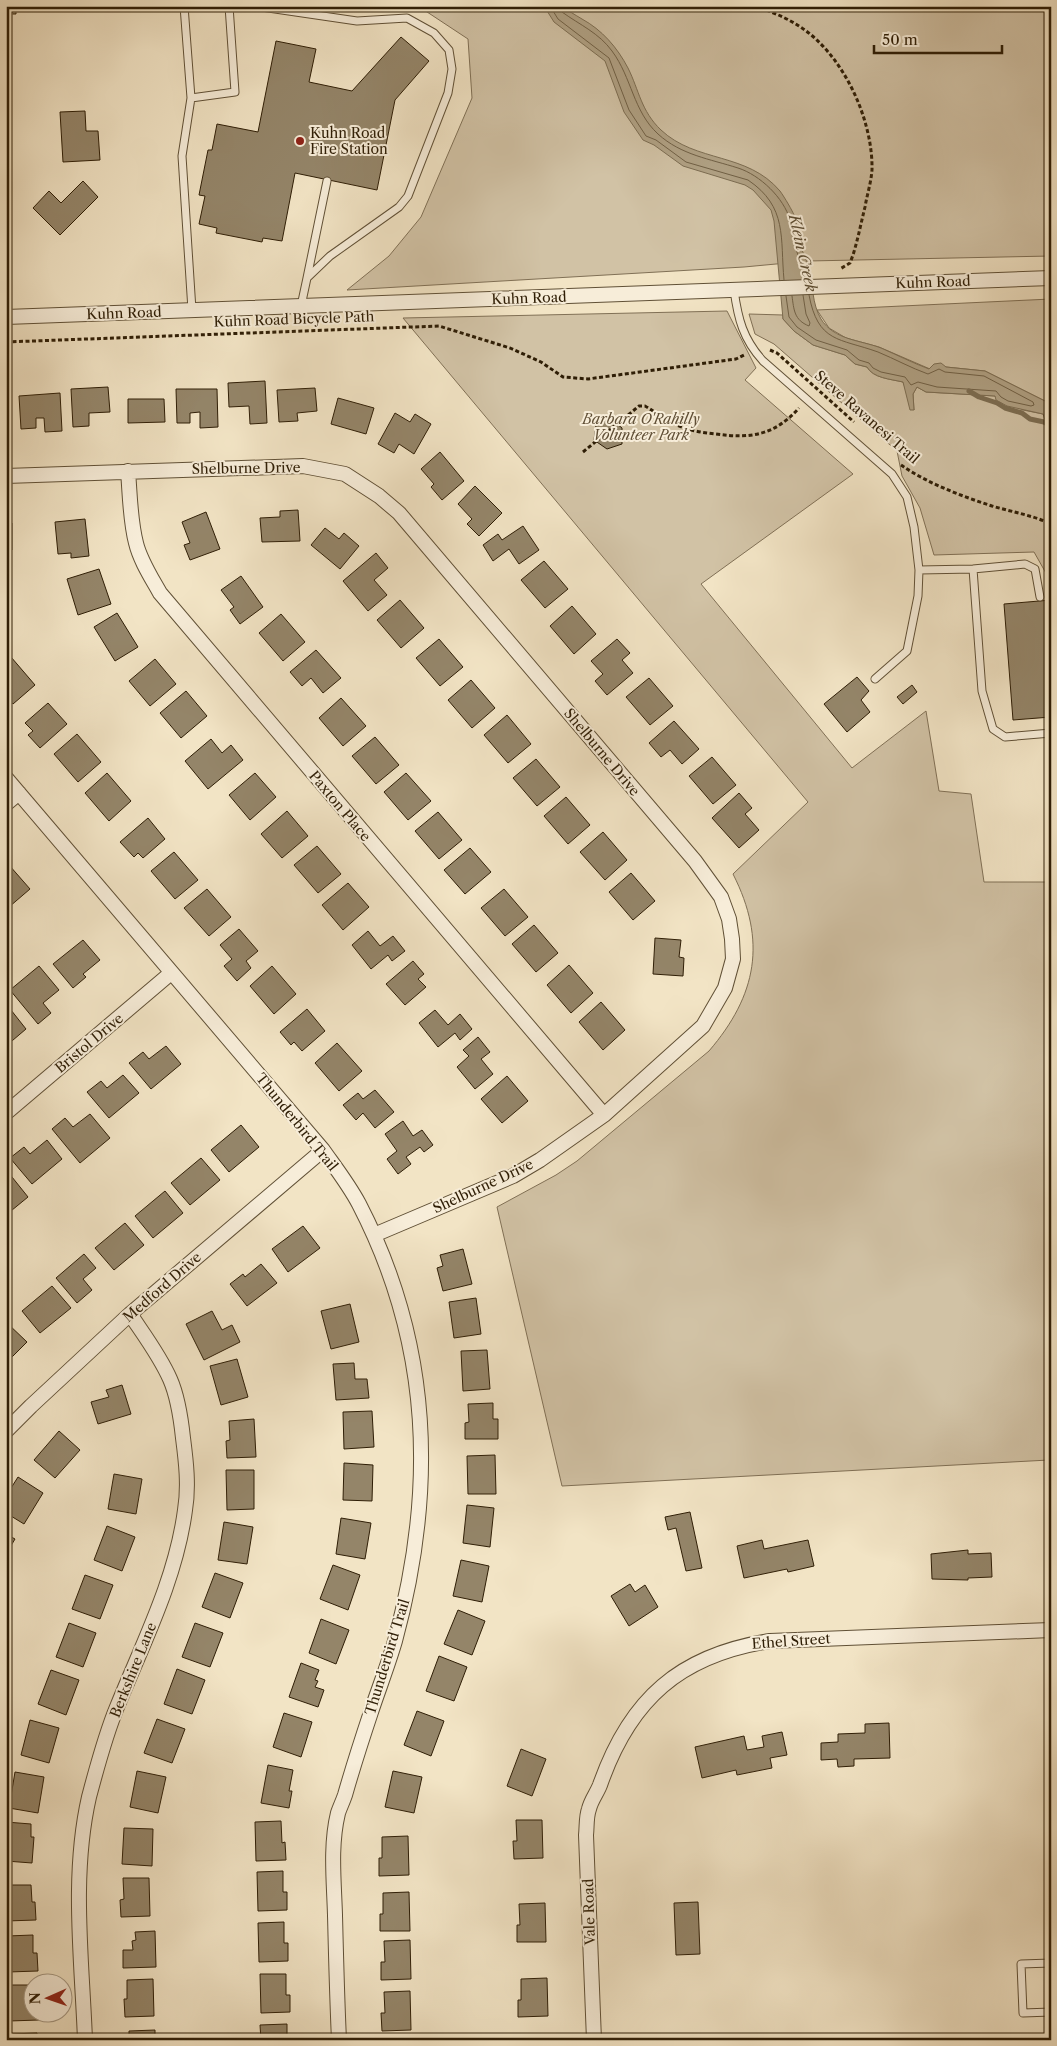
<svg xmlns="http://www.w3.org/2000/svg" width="1057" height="2046" font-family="'Libre Caslon Text',serif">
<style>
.green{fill:#d1c2a5;stroke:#807056}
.water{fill:#b0a184;stroke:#7c6d52}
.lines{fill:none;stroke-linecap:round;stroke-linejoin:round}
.shore{stroke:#706045;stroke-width:1}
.stream{stroke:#7c6d52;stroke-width:5}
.building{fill:#948569;stroke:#2f1e06}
.lane-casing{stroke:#605036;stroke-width:9}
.street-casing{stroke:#605036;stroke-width:16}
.path{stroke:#2f1e06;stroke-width:3;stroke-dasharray:4 2.5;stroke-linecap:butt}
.lane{stroke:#f7edd9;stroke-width:7}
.street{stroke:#f7edd9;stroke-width:14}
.poi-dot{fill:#8f2418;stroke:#f7edd9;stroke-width:2}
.labels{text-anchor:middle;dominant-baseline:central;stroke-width:4;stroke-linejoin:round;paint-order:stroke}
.poi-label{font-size:14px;fill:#2f1e06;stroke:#f7edd9;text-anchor:start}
.street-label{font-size:14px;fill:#2f1e06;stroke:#f7edd9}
.park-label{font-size:14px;font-style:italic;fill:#604f36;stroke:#f7edd9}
.water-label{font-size:15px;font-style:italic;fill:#5c4c32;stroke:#f7edd9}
</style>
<rect width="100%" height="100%" fill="#f2e4c5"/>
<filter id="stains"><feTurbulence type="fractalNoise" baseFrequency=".004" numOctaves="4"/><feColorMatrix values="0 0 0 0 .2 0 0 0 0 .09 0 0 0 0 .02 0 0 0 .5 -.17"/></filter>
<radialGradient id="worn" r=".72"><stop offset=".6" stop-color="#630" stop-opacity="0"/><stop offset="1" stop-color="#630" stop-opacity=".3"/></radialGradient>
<!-- green -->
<path class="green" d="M418,6H1051V256L808,261L744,267L347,290L389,256L421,217L472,98L468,39Z
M1051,299V404L985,371L946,367L930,369L879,347L846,338L829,328L817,310Z
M727,311L756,368L745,380L853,474L701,584L852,768L926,711L939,791L971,794L984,882H1051V1489L1049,1460L562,1486L497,1207L556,1175L577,1161L709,1051C757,995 767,941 733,874L808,802L403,318Z
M749,314L783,315V319L794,331L813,345L845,355L855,364L867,367C873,378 890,379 903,382L914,410L913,394L917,387L926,392L995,396L1023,410L1043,414L1051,421V582L1034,552L934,555L920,508L902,476L897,451L774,344L755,334Z"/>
<!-- water -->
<path class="water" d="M544,6C564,6 565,9 582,19C602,30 617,47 628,68C639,90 641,111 661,130C696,163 747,152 780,191C785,198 792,210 795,217C797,224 796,233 798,240C801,249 806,258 809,268C813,285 812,304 821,319C834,340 860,340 881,348C897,355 913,363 929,369L934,364L941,363L946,367L985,371L1051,404V421L1045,420L1043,414L1007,406L996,400L995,396L926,392L917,387L913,394L914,410H910L903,382C890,379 873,378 867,367L855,364L845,355L813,345L794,331L783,319L774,221L771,210L753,190L745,185L683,166L654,145L643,140L624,112L605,61L554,22Z"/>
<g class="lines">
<!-- shore -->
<path class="shore" d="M550,6L558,19L609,58L629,110L646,136L656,140L686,162L748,180C788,207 780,238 784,280
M560,6L562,12C580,25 599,33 612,51C632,78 633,111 658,134C681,155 710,159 738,168C760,175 784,198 790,220C792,226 791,233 793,239C796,253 803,265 806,279
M786,296L789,317L797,327L816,340L847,350L859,360L869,363L873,368L881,372L905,377L911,385L918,382L937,387L996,391L1001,397L1008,401L1031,406L1034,405L1033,402L984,376L945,372L939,369L928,374C911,368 895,359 878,352C839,338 818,343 809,295
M792,296C794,310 794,320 809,326L810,323L806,314L803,295"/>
<!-- stream -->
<path class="stream" d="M969,391L979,397L997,403L1005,408L1022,413L1030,419L1044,422L1051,426"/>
</g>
<!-- building -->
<path class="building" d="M6,6H16V14H6Z
M401,37L429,61L395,100L377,190L295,173L282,241L263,238L262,242L216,233L217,228L199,224L205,196L199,195L208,150H212L217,124L258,132L276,41L316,49L309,82L352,91Z
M85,111L86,131H98L100,160L63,162L60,112Z
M83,181L98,197L60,235L33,208L49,191L61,203Z
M265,381L267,423L250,424L249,406L229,407L228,383Z
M108,387L110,412L89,413V426L73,427L71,389Z
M315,388L317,411L297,413L298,421L279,422L277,390Z
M176,389H217L218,427L200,428V412L190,413V423H177Z
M60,393L62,431L45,432L44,418H36V428L21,429L19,396Z
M338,398L374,408L366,434L331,424Z
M128,399H164L165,422L128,423Z
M6,405H9L11,434H6Z
M395,413L410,422L415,414L431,424L414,454L399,444L394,453L378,444Z
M611,419L622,428V444L607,449L594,440L596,425Z
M440,452L464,481L442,500L431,487L434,484L421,469Z
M475,486L502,513L479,536L467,524L472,519L458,504Z
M298,510L300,541L262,542L260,518L280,517V511Z
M206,512L220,549L190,560L184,545L190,543L182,522Z
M85,519L89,556L71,558V553L58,554L55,522Z
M6,523H12V550H6Z
M523,526L539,550L519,564L509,549L493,561L483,545L498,534L502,540Z
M325,528L339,539L344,533L359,546L340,569L311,545Z
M376,553L388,568L374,580L387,595L368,611L343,581Z
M544,561L568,589L545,608L521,580Z
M99,569L111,604L78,615L67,579Z
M241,576L263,607L240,624L230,610L234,607L221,590Z
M400,600L424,628L401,648L377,620Z
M1051,600V717L1013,720L1004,604Z
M572,606L596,634L574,654L550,626Z
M117,613L138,647L115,661L94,627Z
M281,614L305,642L283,661L259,633Z
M439,639L463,667L440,686L416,658Z
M617,639L630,653L622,660L633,673L607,695L595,681L603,674L591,661Z
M316,650L341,678L323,693L311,678L302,686L290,672Z
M11,657L35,685L13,704L6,696V661Z
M155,659L176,684L150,706L129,681Z
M857,677L869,691L861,700L870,712L847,732L824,704Z
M649,678L673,706L650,725L626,697Z
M471,680L495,708L472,728L448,700Z
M912,685L917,692L903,704L897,697Z
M186,691L207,716L181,738L160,713Z
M341,698L366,726L343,746L319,718Z
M48,703L67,724L40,748L28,735L33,731L25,723Z
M507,715L531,744L508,763L484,735Z
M674,721L699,749L682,764L670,750L661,757L649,743Z
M77,734L101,762L78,782L54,754Z
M375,737L399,765L376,784L352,756Z
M211,739L222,753L231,745L243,760L208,789L185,761Z
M712,757L736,785L713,804L689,776Z
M536,759L560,787L537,806L513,778Z
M107,773L131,801L109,821L85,793Z
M255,773L276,797L250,820L229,795Z
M406,773L431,801L408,820L384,792Z
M739,793L752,808L745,814L759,830L739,848L712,818Z
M566,797L590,825L568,844L544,816Z
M287,811L308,836L282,858L261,834Z
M438,812L462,840L439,859L415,831Z
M148,818L165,839L143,858L138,853L134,857L120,842Z
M603,832L627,860L605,880L580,852Z
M317,846L341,874L318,893L294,865Z
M470,848L491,872L465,894L444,870Z
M174,852L198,880L175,899L151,871Z
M9,865L30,889L9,907L6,904V868Z
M631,873L655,901L633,920L609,892Z
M348,883L369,907L343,930L322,905Z
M207,889L231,917L209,936L184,908Z
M504,889L528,917L505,936L481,908Z
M534,925L558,953L536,972L512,944Z
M239,929L258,951L246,961L251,968L237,981L224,966L232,959L220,945Z
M368,931L380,946L393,936L405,951L392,961L388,955L371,969L352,945Z
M655,938L681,940L679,957L684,958L683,976L653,974Z
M83,940L100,960L83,974L86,977L73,988L53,964Z
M413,961L424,974L418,979L426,987L405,1005L386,984Z
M569,965L593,993L571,1013L547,985Z
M39,966L59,990L43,1003L51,1013L38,1024L10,990Z
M272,966L296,994L274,1014L250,986Z
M601,1002L625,1030L603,1050L579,1022Z
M307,1009L325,1031L302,1051L294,1042L291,1045L280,1032Z
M11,1010L26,1029L6,1046V1014Z
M435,1010L448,1025L460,1014L472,1029L460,1040L455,1033L438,1047L419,1023Z
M478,1037L490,1052L481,1059L493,1074L475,1089L457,1067L469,1056L463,1050Z
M337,1043L362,1071L339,1091L315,1063Z
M166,1046L181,1064L151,1089L129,1063L143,1052L149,1059Z
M123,1075L139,1093L109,1118L87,1092L101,1081L107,1088Z
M507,1076L528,1101L502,1123L481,1099Z
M375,1090L394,1112L375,1128L363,1113L356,1120L343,1105L358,1093L363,1099Z
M90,1114L110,1138L80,1163L52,1129L65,1118L73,1127Z
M403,1121L413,1136L422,1130L433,1145L424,1152L420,1147L406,1157L411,1164L398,1174L387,1159L397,1151L385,1134Z
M241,1125L259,1147L229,1172L211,1150Z
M47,1140L62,1159L32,1184L10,1158L24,1147L30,1154Z
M201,1158L220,1180L190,1205L171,1183Z
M8,1172L28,1197L6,1215V1174Z
M165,1191L183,1213L153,1238L135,1216Z
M125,1223L144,1245L114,1270L95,1248Z
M303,1226L320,1248L288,1272L272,1249Z
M463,1249L472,1284L443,1291L437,1268L443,1266L440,1255Z
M84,1254L96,1268L83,1279L92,1290L77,1303L56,1278Z
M261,1264L277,1283L247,1306L230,1284L243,1274L245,1277Z
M52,1286L71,1308L40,1333L22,1311Z
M476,1298L481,1334L454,1338L449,1302Z
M350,1304L359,1342L331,1349L321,1311Z
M212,1311L222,1330L232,1325L240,1342L204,1360L186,1324Z
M6,1322L27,1342L6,1363Z
M487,1350L490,1389L463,1391L461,1351Z
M237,1359L248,1397L221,1405L210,1366Z
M354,1363L355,1379H367L369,1398L336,1400L333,1364Z
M122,1385L131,1414L98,1424L91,1402L109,1397L106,1390Z
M493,1403V1419H498V1439H465V1423L469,1422L468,1404Z
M372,1411L374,1447L344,1449L343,1412Z
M254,1419L256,1457L227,1458L226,1441L230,1440L229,1421Z
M59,1431L80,1450L55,1478L34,1460Z
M495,1455L496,1494H468L467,1456Z
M344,1463L373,1465L372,1501L343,1500Z
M226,1470H254V1509L227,1510Z
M114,1474L142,1479L136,1514L108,1509Z
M18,1477L43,1493L24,1524L6,1513V1496Z
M467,1505L494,1508L490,1547L463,1543Z
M690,1512L702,1568L686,1571L676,1528L668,1530L665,1517Z
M341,1518L371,1523L365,1559L336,1554Z
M224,1522L253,1527L247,1564L218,1560Z
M107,1526L135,1537L122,1571L94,1560Z
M6,1534L15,1539L6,1554Z
M762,1540L764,1549L808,1540L814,1566L788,1572L787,1569L744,1578L737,1546Z
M968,1550V1554L991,1553L992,1577L968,1578V1580L932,1579L931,1554Z
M461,1560L489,1566L482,1602L453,1596Z
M333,1565L360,1575L348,1610L320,1599Z
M215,1573L243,1583L230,1618L202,1607Z
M85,1575L113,1585L100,1619L72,1609Z
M630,1584L635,1592L645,1585L658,1607L629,1626L611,1596Z
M458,1610L485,1621L472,1655L444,1644Z
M321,1619L349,1630L336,1664L309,1653Z
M69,1623L96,1633L83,1667L56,1657Z
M195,1623L223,1633L210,1667L182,1657Z
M439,1656L467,1667L454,1701L426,1691Z
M301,1663L319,1670L315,1680L318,1681L315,1687L324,1690L318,1707L289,1697Z
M177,1669L205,1680L192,1714L164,1704Z
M51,1670L79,1680L66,1715L38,1704Z
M417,1711L444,1721L431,1756L404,1745Z
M284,1713L312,1722L301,1757L273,1747Z
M157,1719L185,1729L172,1763L144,1753Z
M30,1720L59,1728L49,1763L21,1755Z
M889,1723L890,1758L854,1759V1766L838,1767L837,1759L821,1760V1743L838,1742V1734L865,1733V1724Z
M782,1732L787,1755L770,1758L772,1768L737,1775L736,1770L702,1778L695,1747L744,1736L747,1750L764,1747L762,1736Z
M521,1749L546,1759L532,1796L507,1786Z
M268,1765L293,1770L289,1791H292L289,1808L261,1803Z
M137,1771L166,1777L158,1813L130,1807Z
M393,1771L422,1777L414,1813L385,1807Z
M15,1772L44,1777L38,1813L9,1808Z
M516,1820H542L543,1858L514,1859L513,1841H517Z
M281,1821L282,1843L285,1842L286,1860L256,1861L255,1822Z
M6,1822L31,1824V1837H34L32,1863L6,1861Z
M124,1828L153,1829L152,1866L122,1864Z
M408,1836L409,1875L379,1876V1858H382V1837Z
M283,1871V1892H287V1910L258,1911L257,1872Z
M123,1878H149L150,1916L121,1917L120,1900L124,1899Z
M6,1885H31L32,1902H35L36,1920L6,1921Z
M409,1892L410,1931H380V1914H383V1893Z
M698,1902L700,1954L676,1955L674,1903Z
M545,1903L546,1942H517V1925H520L519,1904Z
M284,1922V1943H288V1961L259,1962L258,1923Z
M155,1931L156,1967L123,1968V1950H133L132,1941L136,1940L135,1932Z
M33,1935V1953H37L38,1971L8,1972L7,1936Z
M410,1940L411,1979L381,1980V1962H385L384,1941Z
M260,1974H286V1995H290V2012L261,2013Z
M547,1978L548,2016L518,2017V2000H521V1979Z
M153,1979L154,2016L125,2017L124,1999H127V1980Z
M9,1985H32V2014H39V2020L9,2021Z
M410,1991L411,2030L382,2031L381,2013H385L384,1992Z
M287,2024V2040H261L260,2025Z
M155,2030V2040H129V2031Z
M37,2033V2040H11V2034Z"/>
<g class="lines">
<!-- lane casing -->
<g class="lane-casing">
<path id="lane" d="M184,6L191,98L182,156L192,310
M254,6L357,21L407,18L434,33L449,50L452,69L448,93L408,196L399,207L330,256L307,278L301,306
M191,98L235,92L229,6
M307,278L327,181
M734,290C738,319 743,339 763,361L892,474L907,497L914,527L919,570L918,596L907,651L875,679
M973,569L982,691L993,729L1005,737L1051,733
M919,570L973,569L1025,564L1035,569L1040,597
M1051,1963L1021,1964L1023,2013L1051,2012"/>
</g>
<!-- street casing -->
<g class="street-casing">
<path id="street" d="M6,317L1051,278
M128,471C130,495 130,520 136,543C140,560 151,577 160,593L604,1115
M6,476L303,466L345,474L379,496L399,513L695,861L721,897L729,919L732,939L733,959L725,988L703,1026L604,1115L540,1160L513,1176L374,1235
M6,778L323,1150C335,1167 349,1185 359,1204C432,1345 436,1490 395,1641C388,1665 379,1688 371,1712C362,1739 353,1767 345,1795C343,1801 340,1807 338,1813C330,1846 334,1881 335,1915C336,1956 337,1998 339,2040
M6,804L19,793
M6,1113L171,973
M6,1431L31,1406L130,1314L323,1150
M85,2040C82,1960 71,1876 89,1797C97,1767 105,1736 117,1707C143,1643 176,1579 185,1510C189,1486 186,1461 183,1438C181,1419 178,1397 170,1379C160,1356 144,1335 130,1314
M594,2040L586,1835C587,1827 586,1817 589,1809C591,1800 597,1793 600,1785C630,1699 680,1655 770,1641L1051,1630"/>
</g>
<!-- path -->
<path class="path" d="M754,6C770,11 785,17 799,26C843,54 873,119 872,170C871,183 867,195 865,207C861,223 858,239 853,255L850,263L840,269
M6,342L439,326L510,348L541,362L563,377L588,379L736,359L744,355
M770,350L777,353L854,422
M583,452L639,406H645C657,413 668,422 682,427C692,431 704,433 716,434C751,439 775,435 799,408
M901,465C927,483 961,496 992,506C1012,512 1032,515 1051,524"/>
<!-- lane -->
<use href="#lane" class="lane"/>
<!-- street -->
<use href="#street" class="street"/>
</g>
<!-- markers -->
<circle class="poi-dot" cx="300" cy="141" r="5"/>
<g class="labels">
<!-- poi labels -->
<g class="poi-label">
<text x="310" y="133">Kuhn Road<tspan x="310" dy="16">Fire Station</tspan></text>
</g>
<!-- street labels -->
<g class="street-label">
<text transform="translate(933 282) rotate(-2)">Kuhn Road</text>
<text transform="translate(529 298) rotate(-2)">Kuhn Road</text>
<text transform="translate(124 313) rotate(-2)">Kuhn Road</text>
<text transform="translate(294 319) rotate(-2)">Kuhn Road Bicycle Path</text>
<text transform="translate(867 417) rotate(41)">Steve Ravanesi Trail</text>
<text transform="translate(246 468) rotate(-1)">Shelburne Drive</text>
<text transform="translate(602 752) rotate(50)">Shelburne Drive</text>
<text transform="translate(340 806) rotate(50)">Paxton Place</text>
<text transform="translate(89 1043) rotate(-40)">Bristol Drive</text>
<text transform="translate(297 1122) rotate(51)">Thunderbird Trail</text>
<text transform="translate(483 1186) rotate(-25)">Shelburne Drive</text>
<text transform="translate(162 1287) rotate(-41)">Medford Drive</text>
<text transform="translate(791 1641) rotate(-4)">Ethel Street</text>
<text transform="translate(387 1657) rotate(-73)">Thunderbird Trail</text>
<text transform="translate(133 1670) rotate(-68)">Berkshire Lane</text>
<text transform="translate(589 1912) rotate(-92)">Vale Road</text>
</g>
<!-- park labels -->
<g class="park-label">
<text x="641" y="419">Barbara O'Rahilly<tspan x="641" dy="16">Volunteer Park</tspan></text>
</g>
<!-- water labels -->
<g class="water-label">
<text transform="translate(803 253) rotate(77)">Klein Creek</text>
</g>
</g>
<!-- margin -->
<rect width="1057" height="2046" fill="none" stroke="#f2e4c5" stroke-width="25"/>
<rect x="8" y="8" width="1042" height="2031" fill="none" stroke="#2f1e06" stroke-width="2.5"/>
<rect x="12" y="12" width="1032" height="2021" fill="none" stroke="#2f1e06"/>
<!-- north arrow -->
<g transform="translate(48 1998) rotate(268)"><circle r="24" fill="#f7edd9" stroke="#a79a85"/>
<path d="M0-4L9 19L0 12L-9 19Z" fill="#8f2418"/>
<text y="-8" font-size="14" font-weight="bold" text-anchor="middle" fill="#2f1e06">N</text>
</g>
<!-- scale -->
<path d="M874 45v8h128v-8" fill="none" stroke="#2f1e06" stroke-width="2.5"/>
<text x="882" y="45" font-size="15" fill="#2f1e06" stroke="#f7edd9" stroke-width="4" paint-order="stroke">50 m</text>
<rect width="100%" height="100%" filter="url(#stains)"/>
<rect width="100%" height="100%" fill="url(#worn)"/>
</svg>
